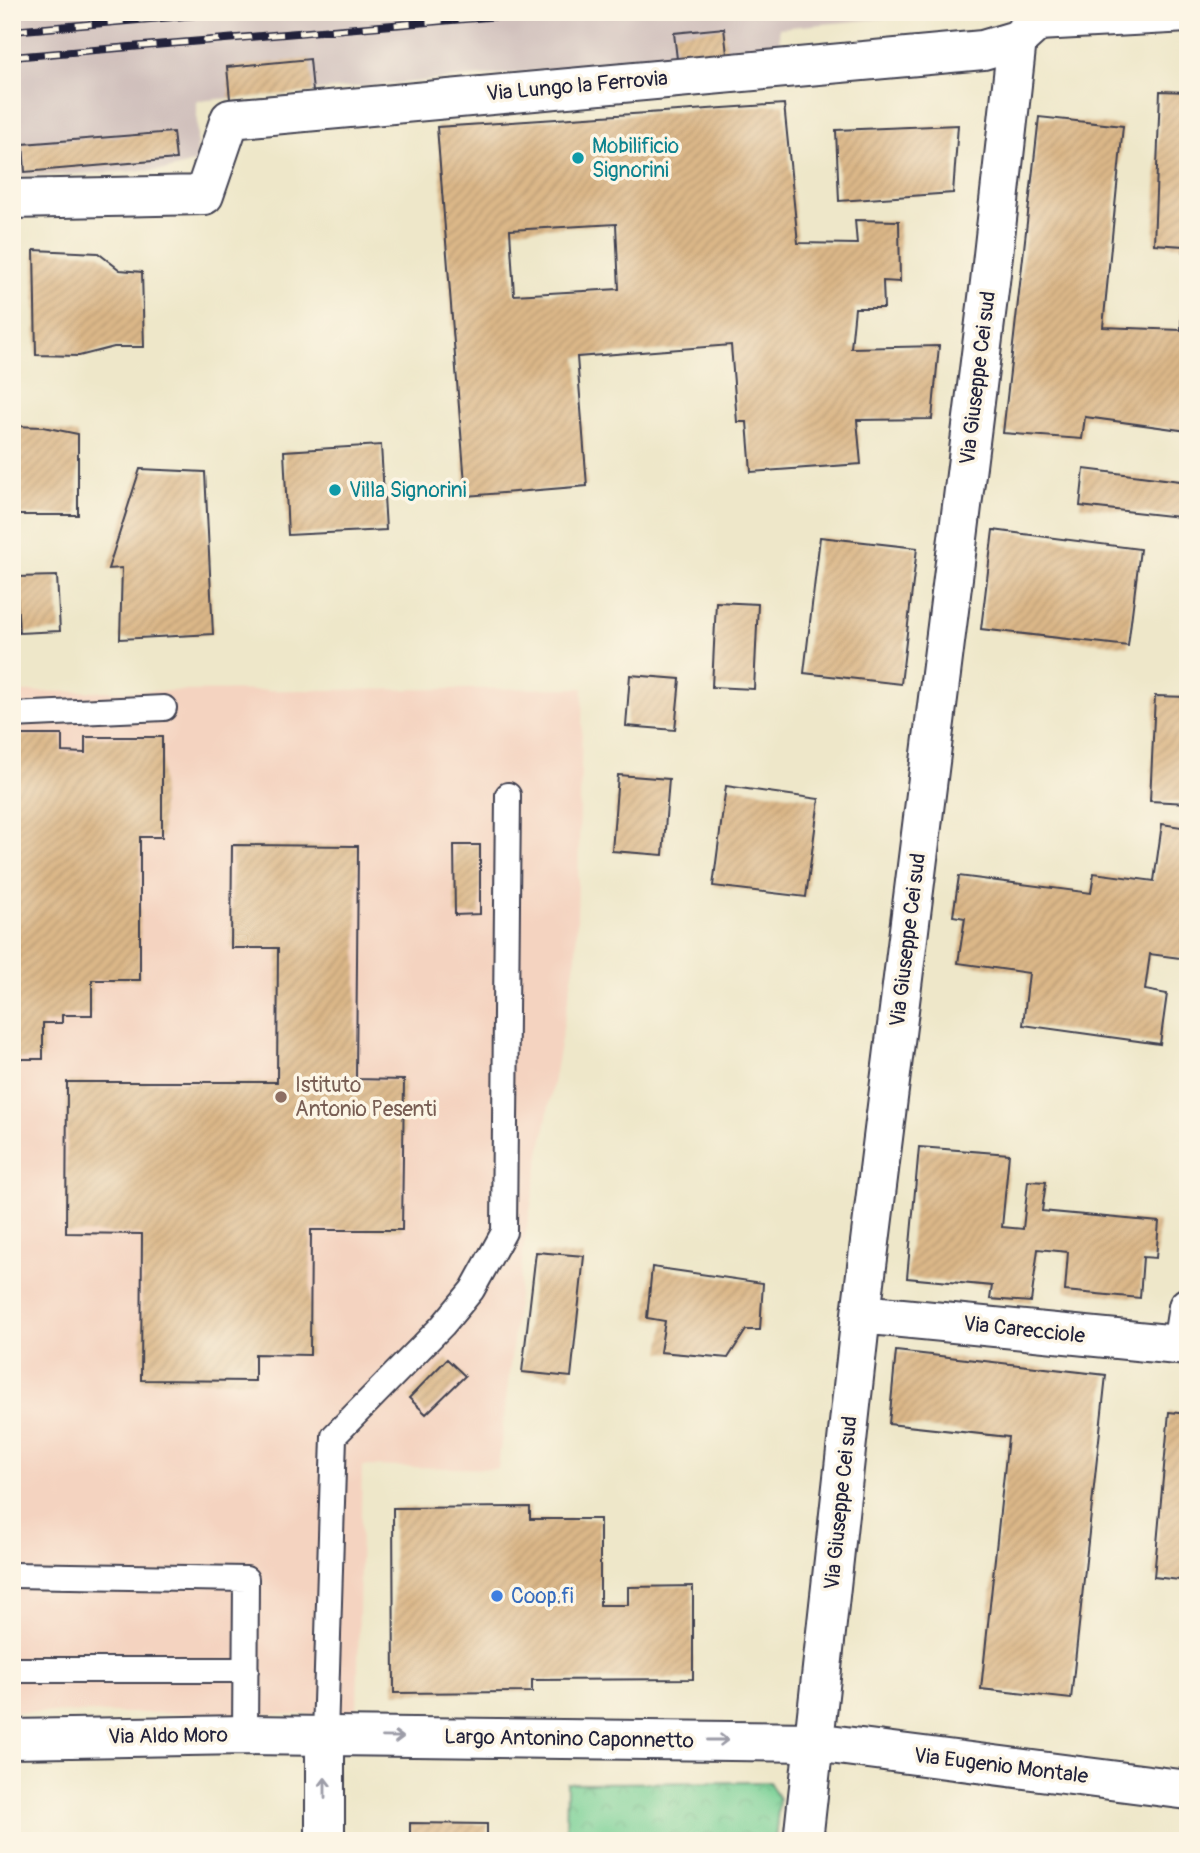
<svg xmlns="http://www.w3.org/2000/svg" width="1200" height="1853" font-family="Pangolin,sans-serif">
<style>
.built{fill:#f4d3c0}
.railway{fill:#d0c0bc}
.park{fill:url(#park-crowns);stroke:#4d7968;stroke-width:2}
.building{fill:url(#building-hatch);fill-rule:evenodd}
.lines{fill:none;stroke-linecap:round;stroke-linejoin:round}
.service-casing{stroke:#414050;stroke-width:28}
.minor-casing{stroke:#414050;stroke-width:42}
.service{stroke:#fff;stroke-width:24}
.minor{stroke:#fff;stroke-width:38}
.rail-casing{stroke:#22223b;stroke-width:8}
.rail{stroke:#fcf5e5;stroke-width:5;stroke-dasharray:16;stroke-linecap:butt}
.oneway{stroke:#9c9ca7}
.culture-dot{fill:#0f9aa8;stroke:#fcf5e5;stroke-width:2.5}
.education-dot{fill:#8d6e63;stroke:#fcf5e5;stroke-width:2.5}
.shop-dot{fill:#3f7fe0;stroke:#fcf5e5;stroke-width:2.5}
.labels{text-anchor:middle;dominant-baseline:central;stroke-width:7;stroke-linejoin:round;paint-order:stroke}
.street-label{font-size:21px;fill:#22223b;stroke:#fcf5e5}
.culture-label{font-size:21px;fill:#0d838f;stroke:#fcf5e5;text-anchor:start}
.education-label{font-size:21px;fill:#785e54;stroke:#fcf5e5;text-anchor:start}
.shop-label{font-size:21px;fill:#366cbe;stroke:#fcf5e5;text-anchor:start}
</style>
<defs>
<pattern id="park-crowns" width="20" height="18" patternUnits="userSpaceOnUse" patternTransform="scale(1.75)"><rect width="20" height="18" fill="#78d095"/><path d="M2 6a3 3 0 1 1 6 0M12 15a3 3 0 1 1 6 0" fill="none" stroke="#68b281"/></pattern>
<pattern id="building-hatch" width="6" height="6" patternUnits="userSpaceOnUse" patternTransform="scale(1.75)"><rect width="6" height="6" fill="#dbb788"/><path d="M-1 1l2-2M0 6l6-6M5 7l2-2" fill="none" stroke="#bc9d76"/></pattern>
</defs>
<rect width="100%" height="100%" fill="#fcf5e5"/>
<filter id="ink" filterUnits="userSpaceOnUse"><feTurbulence type="fractalNoise" baseFrequency=".0143" numOctaves="2"/><feDisplacementMap in="SourceGraphic" scale="14" xChannelSelector="R" yChannelSelector="G"/><feConvolveMatrix kernelMatrix="1 2 1 2 8 2 1 2 1" color-interpolation-filters="sRGB"/></filter>
<filter id="wash" filterUnits="userSpaceOnUse"><feTurbulence type="fractalNoise" baseFrequency=".00686" numOctaves="4" result="noise"/><feDisplacementMap in="SourceGraphic" scale="28" xChannelSelector="R" yChannelSelector="G"/><feGaussianBlur stdDeviation="1.57" result="paint"/><feColorMatrix in="noise" values="0 0 0 0 0 0 0 0 0 0 0 0 0 0 0 0 0 1.4 0 .05"/><feComposite in="paint" operator="in"/></filter>
<g filter="url(#wash)">
<rect width="100%" height="100%" fill="#eee7c9"/>
<!-- built -->
<path class="built" d="M583,688L576,956L525,1238L498,1469L362,1466L357,1715L12,1712V692Z"/>
<!-- railway -->
<path class="railway" d="M12,12H956L779,28L780,50L197,101V162L167,170L12,177Z"/>
<!-- park -->
<path class="park" d="M769,1782L779,1799L775,1841H566L567,1783Z"/>
<g id="blocks">
<!-- building -->
<path class="building" d="M724,28L727,54L677,59L674,33Z
M310,59L313,92L230,99L227,67Z
M1160,91L1188,92V431L1085,417L1082,439L1003,433L1039,117L1123,126L1103,327L1181,330L1184,246L1154,244Z
M784,104L798,243L857,244L855,220L899,221L900,282L883,281L884,308H855L851,348L939,346L932,419L857,420L861,464L751,472L747,422H737L731,345L577,357L587,486L466,496L437,127ZM616,224L619,289L514,295L510,230Z
M958,125L953,193L839,201L836,130Z
M173,132L176,159L25,172L23,144Z
M34,250L98,253L120,270L142,272L144,347H114L79,356L36,355Z
M12,426L43,427L78,434V515H12Z
M381,445L386,530L288,535L284,451Z
M140,469L205,472L213,634L120,639L122,568L108,569Z
M1084,469L1188,482V518L1080,506Z
M993,530L1140,549L1128,646L981,629Z
M820,537L917,548L901,684L804,673Z
M57,576L60,631L19,633L16,577Z
M716,602L758,604L754,689L712,687Z
M630,675L680,679L675,730L626,726Z
M1155,696L1188,697V803L1150,801Z
M12,735H62V752L85,753V737H162V837H140V980H92V1015H62V1023H43V1059H13Z
M618,775L669,779L663,855L612,851Z
M726,786L819,799L806,897L713,886Z
M1162,824L1188,828V959L1150,954L1145,990L1167,994L1160,1044L1023,1025L1029,973L958,963L965,918L953,916L959,876L1091,893L1094,873L1154,881Z
M232,845L358,846L356,1079L404,1080L402,1230H311L310,1355L255,1354V1381L141,1380L142,1234L66,1233L67,1082H277L278,948H231Z
M454,845H480V914L455,915Z
M919,1147L1009,1154L1002,1227L1023,1229L1028,1181L1046,1182L1042,1211L1159,1222L1156,1258L1143,1257L1140,1298L1065,1291L1068,1252L1038,1249L1031,1302L990,1299L992,1286L907,1278Z
M536,1252L584,1256L571,1377L522,1372Z
M652,1267L763,1283L760,1330H746L728,1358L660,1352L665,1321L647,1318Z
M896,1351L1106,1375L1071,1699L981,1689L1008,1437L889,1424Z
M447,1359L465,1376L426,1414L409,1398Z
M1169,1412L1188,1414V1581L1154,1577Z
M530,1507V1519H600V1605H628V1587L693,1586V1679L532,1680V1692L394,1693L393,1508Z
M410,1823L487,1824V1841H410Z"/>
</g>
</g>
<g filter="url(#ink)">
<use href="#blocks" fill-opacity="0" stroke="#414050" stroke-width="2"/>
<g class="lines">
<!-- service casing -->
<g class="service-casing">
<path id="service" d="M12,715L164,708
M12,1575L246,1579L245,1735
M12,1670H246
M325,1736L334,1436L443,1325L472,1290L504,1232L508,795"/>
</g>
<!-- minor casing -->
<g class="minor-casing">
<path id="minor" d="M12,199L204,195L230,119L983,50L1017,40L1038,21L1188,13
M861,1314L1188,1346
M1182,1345L1188,1307
M12,1739L245,1735L814,1742L1188,1790
M325,1841V1736
M803,1841L861,1314L990,282L1017,40"/>
</g>
<!-- service -->
<use href="#service" class="service"/>
<!-- minor -->
<use href="#minor" class="minor"/>
<!-- rail casing -->
<g class="rail-casing">
<path id="rail" d="M12,31L230,12
M12,57L548,12"/>
</g>
<!-- rail -->
<use href="#rail" class="rail"/>
</g>
<!-- one-way arrows -->
<defs><path id="oneway-shaft" d="M-6 0H5M1.5-3L5.5 0L1.5 3" fill="none" stroke-width="1.6" stroke-linecap="round" stroke-linejoin="round" transform="scale(1.75)"/></defs>
<g class="oneway">
<use href="#oneway-shaft" transform="translate(393 1737) rotate(1)"/>
<use href="#oneway-shaft" transform="translate(718 1740)"/>
<use href="#oneway-shaft" transform="translate(325 1788) rotate(-90)"/>
</g>
</g>
<!-- markers -->
<g class="culture-dot">
<circle cx="578" cy="158" r="7"/>
<circle cx="335" cy="490" r="7"/>
</g>
<circle class="education-dot" cx="281" cy="1097" r="7"/>
<circle class="shop-dot" cx="497" cy="1596" r="7"/>
<g class="labels">
<!-- street labels -->
<g class="street-label">
<text transform="translate(577 86) rotate(-5)">Via Lungo la Ferrovia</text>
<text transform="translate(978 378) rotate(-83)">Via Giuseppe Cei sud</text>
<text transform="translate(908 940) rotate(-83)">Via Giuseppe Cei sud</text>
<text transform="translate(1024 1330) rotate(6)">Via Carecciole</text>
<text transform="translate(841 1503) rotate(-84)">Via Giuseppe Cei sud</text>
<text transform="translate(168 1736) rotate(-1)">Via Aldo Moro</text>
<text transform="translate(569 1739) rotate(1)">Largo Antonino Caponnetto</text>
<text transform="translate(1001 1766) rotate(7)">Via Eugenio Montale</text>
</g>
<!-- culture labels -->
<g class="culture-label">
<text x="592" y="146">Mobilificio<tspan x="592" dy="24">Signorini</tspan></text>
<text x="349" y="490">Villa Signorini</text>
</g>
<!-- education labels -->
<g class="education-label">
<text x="295" y="1085">Istituto<tspan x="295" dy="24">Antonio Pesenti</tspan></text>
</g>
<!-- shop labels -->
<g class="shop-label">
<text x="511" y="1596">Coop.fi</text>
</g>
</g>
<!-- margin -->
<rect width="1200" height="1853" fill="none" stroke="#fcf5e5" stroke-width="42"/>
</svg>
